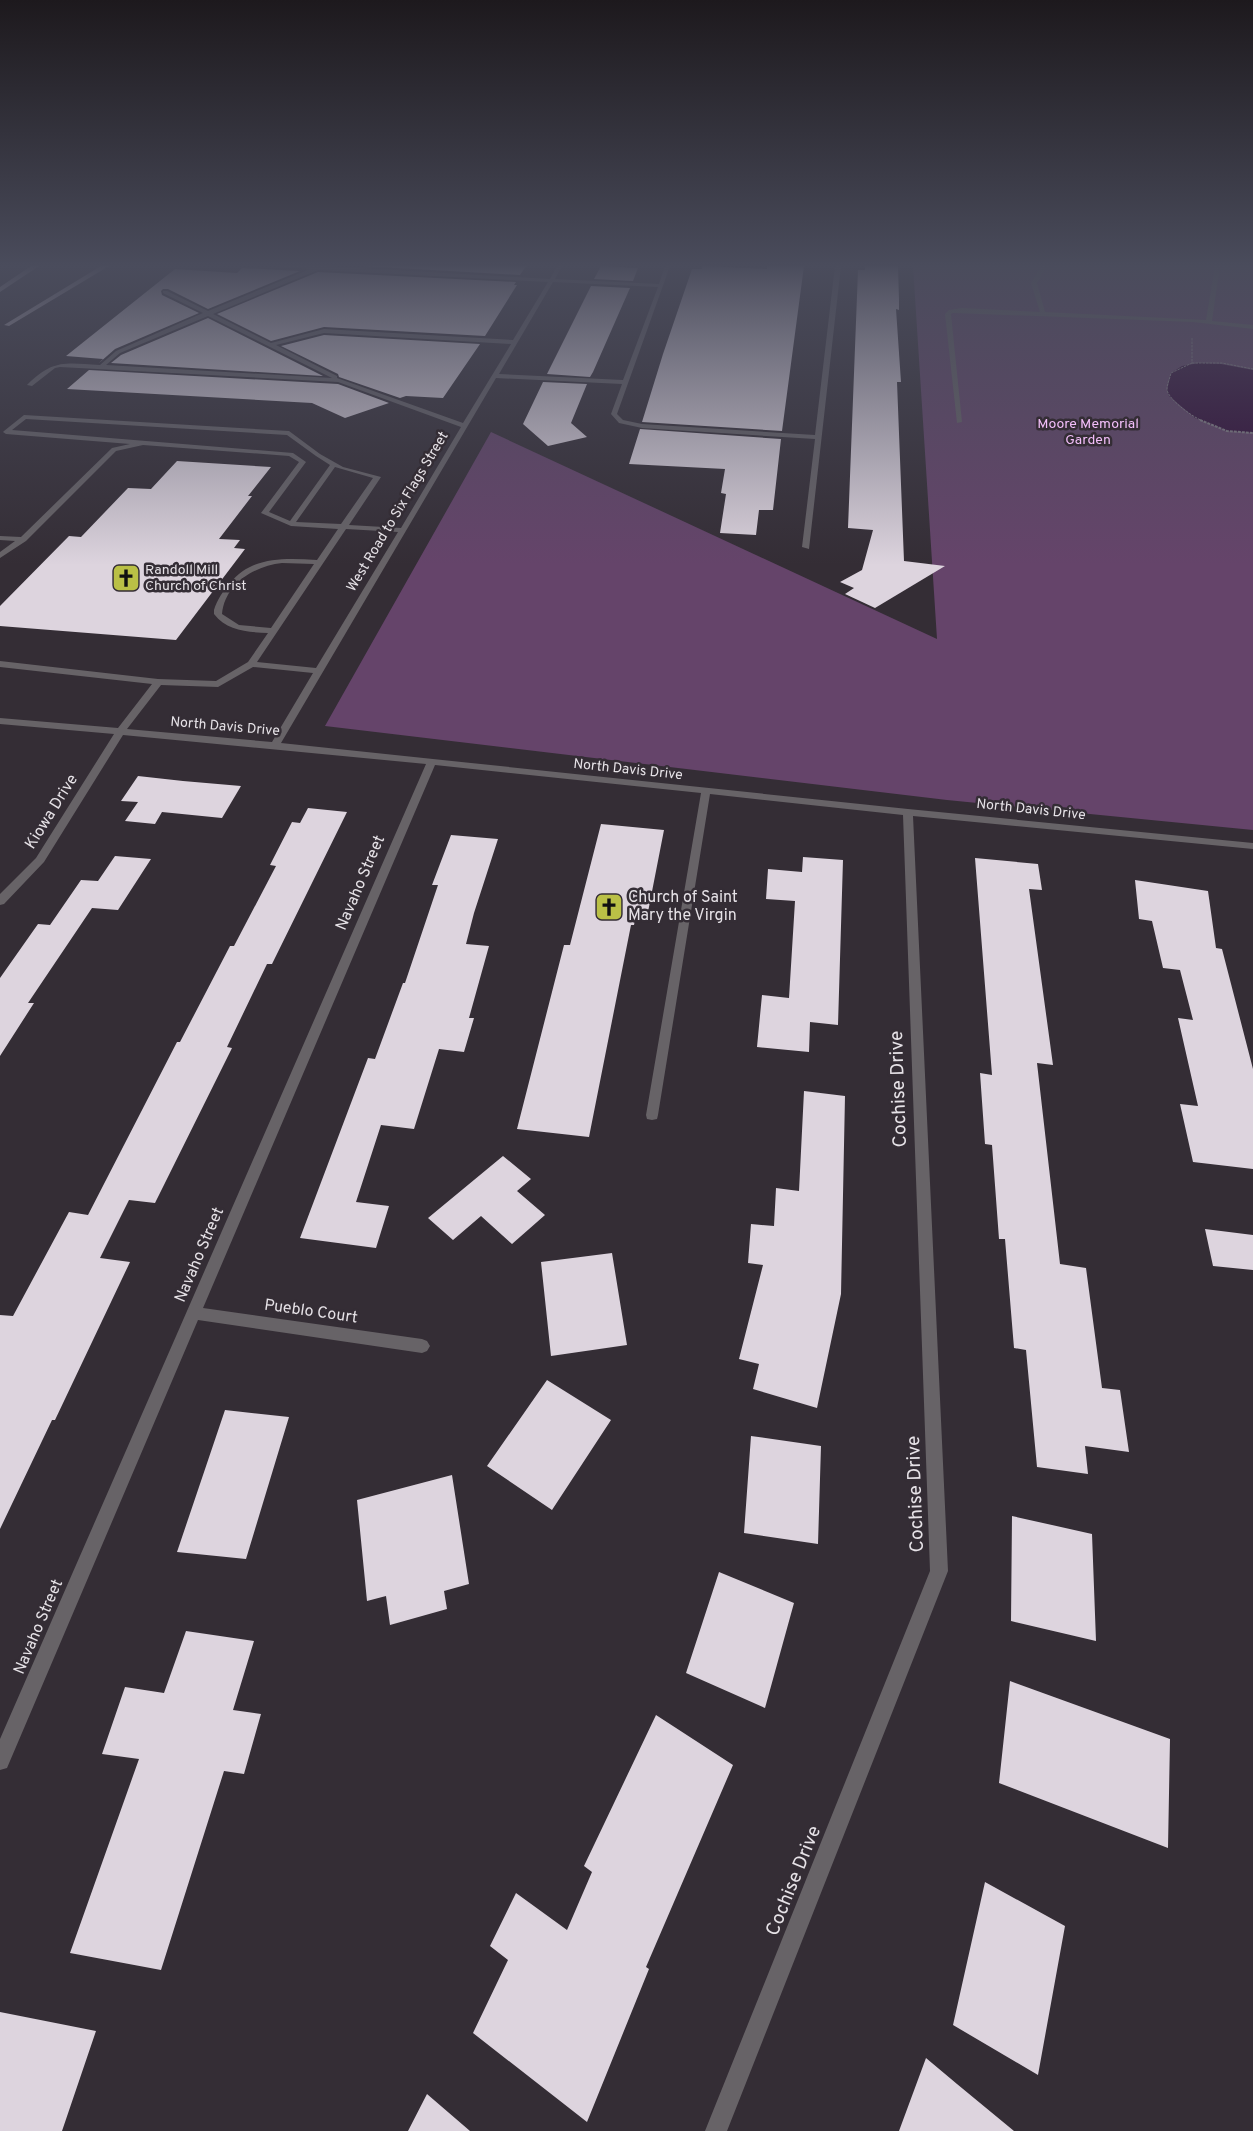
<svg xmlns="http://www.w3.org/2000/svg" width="1253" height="2131" font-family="Overpass,sans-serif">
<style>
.green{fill:#65446a}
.water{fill:#300736}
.building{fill:#ddd4de}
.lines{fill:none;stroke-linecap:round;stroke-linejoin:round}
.path-far1{stroke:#8a848b;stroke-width:1;stroke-dasharray:2.5 1;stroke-linecap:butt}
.path{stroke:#8a848b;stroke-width:2;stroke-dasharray:3 1;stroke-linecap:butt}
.minor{fill:#676367;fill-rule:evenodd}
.highway{fill:#b1a9b2;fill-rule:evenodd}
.labels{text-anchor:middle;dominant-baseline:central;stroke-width:5;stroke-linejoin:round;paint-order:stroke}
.far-park-label{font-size:14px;fill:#f2bef9;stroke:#342d35}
.far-street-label{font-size:14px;fill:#e6e2e7;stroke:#342d35}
.far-poi-label{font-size:14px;fill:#e6e2e7;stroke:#342d35;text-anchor:start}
.street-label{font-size:16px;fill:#e6e2e7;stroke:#342d35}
.poi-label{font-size:16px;fill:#e6e2e7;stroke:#342d35;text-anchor:start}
.near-street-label{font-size:19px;fill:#e6e2e7;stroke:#342d35}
</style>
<rect width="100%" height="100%" fill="#342d35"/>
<!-- green -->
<path class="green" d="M913,266H1253V830L947,800L325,726L491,432L937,639Z"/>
<!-- water -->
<path class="water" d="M1199,363L1221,364L1253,370V433L1227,431L1195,418L1169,396L1167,390L1171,373L1182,366Z"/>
<!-- building -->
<path class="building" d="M363,266H526L520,275Z
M601,266L638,268L633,281L594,279Z
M703,266L767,269V266H804L782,431L642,422L663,354L692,269H702Z
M865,266H898L899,299V310L896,309L901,382H897L904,561L945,566L875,608L845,594L854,588L840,582L862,570L873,530L848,528L858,270H865Z
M242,268L300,271L208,309L168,289H163L161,291L162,295L199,313L115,349L99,363L103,359L66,356L175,269L237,273Z
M318,272L516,282L514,285H517L485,336L324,327L271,341L217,314Z
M591,286L630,288L593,372L590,377L547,374Z
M208,318L323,376L111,363L121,355Z
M324,335L480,344L443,398L406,396L400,398L339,377L338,374L281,346Z
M89,370L338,384L389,403L345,418L312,403L67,389Z
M543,382L587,384L571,423L587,437L548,446L523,424Z
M640,429L781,439L773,510H759L756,535L720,533L726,494L721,493L725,469L629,464Z
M177,461L271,467L248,496H252L219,539L240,540L234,548L245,549L176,640L0,626V606L69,536L81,537L128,488L151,489Z
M138,776L183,781L241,786L222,818L162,812L155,824L125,821L138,802L121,801Z
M308,808L347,812L272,964H267L227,1047L232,1048L155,1203L129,1200L100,1258L130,1262L55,1420H52L0,1529V1315L13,1316L69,1212L88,1215L177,1042H180L230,946H234L276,866L270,865L292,822L300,823Z
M601,824L664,830L648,912L637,910L634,925H631L589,1137L517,1129L564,945H570Z
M451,835L498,839L474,913L466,944L489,946L469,1018H474L464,1052L439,1049L414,1129L381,1125L356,1202L389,1206L376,1248L300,1238L368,1058L375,1059L403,983H405L438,885H432Z
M115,856L151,859L118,910L92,908L28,1003H34L0,1056V978L38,924L50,925L81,880L98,881Z
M803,857L843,860L838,1025L810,1022L809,1052L757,1047L762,995L789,998L795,901L766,899L768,869L802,872Z
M975,858L1038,864L1042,890L1029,889L1053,1065L1037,1063L1060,1264L1086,1268L1102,1388L1120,1390L1129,1452L1085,1446L1088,1474L1037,1467L1026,1350L1014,1348L1005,1239H999L992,1145L985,1144L980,1073L992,1075Z
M1135,880L1208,891L1216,948L1222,949L1253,1069V1169L1193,1162L1180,1104L1198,1106L1178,1018L1193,1020L1180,970L1163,968L1152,921L1139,919Z
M804,1091L845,1096L841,1294L817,1408L753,1389L759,1364L739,1359L763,1265L748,1263L751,1224L774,1226L776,1188L799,1191Z
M503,1156L531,1179L517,1191L545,1215L512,1244L481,1216L453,1240L428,1218Z
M1205,1229L1253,1235V1270L1213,1266Z
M612,1253L627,1345L551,1356L541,1262Z
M547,1380L611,1420L552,1510L487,1466Z
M225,1410L289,1417L246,1559L177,1552Z
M751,1436L821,1446L818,1544L744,1533Z
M452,1475L469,1584L444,1591L447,1609L390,1625L386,1596L367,1601L357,1500Z
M1012,1516L1092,1534L1096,1641L1011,1621Z
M719,1572L794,1603L765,1708L686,1673Z
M186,1631L254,1641L233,1710L261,1714L244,1774L224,1771L161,1970L70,1953L139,1759L102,1754L125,1687L164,1693Z
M1010,1681L1170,1739L1168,1848L999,1783Z
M656,1715L733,1765L646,1967L649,1969L587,2122L473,2033L508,1960L490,1946L516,1893L567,1930L592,1872L584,1866Z
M985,1882L1065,1926L1038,2075L953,2025Z
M0,2012L96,2031L62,2131H0Z
M926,2058L957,2084L1014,2131H899Z
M427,2094L470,2131H408Z"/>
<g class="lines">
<!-- path-far1 -->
<path class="path-far1" d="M1192,338V363L1171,373C1170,378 1167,384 1167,389C1167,399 1194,418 1203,421
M1192,363H1222L1253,369"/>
<!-- path -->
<path class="path" d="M1200,420L1227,431L1253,433"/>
<!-- minor -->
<path class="minor" d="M275,266H324L550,279L557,266H562L555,279L659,284L665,266H670L617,414L623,420L642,424L815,435L835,266H841L809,549L802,547L815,439L642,428L619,423L611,414L622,384L496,378L281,743L908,809L1253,843V849L913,816L948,1571L727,2131H705L930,1571L903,815L710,794L658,1115L657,1119L652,1120L647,1119L646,1115L701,793L435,765L203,1308L422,1339L427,1341L430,1346L427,1351L422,1353L198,1320L7,1768L0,1770V1739L426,764L123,735L44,862L4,904L0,905V894L36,858L114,734L0,724V718L118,728L152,684L0,667V661L158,679L216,681L248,662L268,633C247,632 227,631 214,614V610C217,600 223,591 230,583C252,556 285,558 317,560L338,529L291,526L261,513L299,462L289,456L143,445L116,451L26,541L0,558V552L15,541L0,540V536L21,537L112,448L130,444L6,434L3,432L4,431L24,415L289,431L320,454L343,467L381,477L349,525L401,528L461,427L338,382L60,367L55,368L32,386L27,385C53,359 65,363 100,365L116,351L203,313L163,293V291H167L208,311L310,269ZM318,270L548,282L513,340L324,329L271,343L213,314ZM553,282L658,287L623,380L499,374ZM208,316L332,378L106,365L120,353ZM324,333L511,344L463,423L337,378V376L276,345ZM26,419L287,435L316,456L330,465L290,521L269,512L306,462L293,453L12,430ZM335,467L373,478L341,524L296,522ZM346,529L398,532L316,668L257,662ZM282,563L314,564L271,628L239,625L222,614C225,583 255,566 282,563ZM253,667L313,673L272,742L127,729L161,685L218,687Z
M1041,266H1046L1037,283L1045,312L1206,320L1215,266H1220L1212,321L1253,325V329L1193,322L953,313L951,314L962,422L957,423L945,314L949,310L962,308L1040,312L1031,283Z"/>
<!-- highway -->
<path class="highway" d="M31,266H39L0,292V287Z
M101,266H109L9,326L4,325Z"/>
</g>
<!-- sky -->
<linearGradient id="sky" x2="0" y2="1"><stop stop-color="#1d191d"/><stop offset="0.47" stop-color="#4a4c5c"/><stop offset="1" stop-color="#4a4c5c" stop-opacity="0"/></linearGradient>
<rect width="1253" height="565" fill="url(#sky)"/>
<!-- icons -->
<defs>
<g id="church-square" transform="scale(1.4375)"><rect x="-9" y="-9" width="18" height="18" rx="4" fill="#bac046" stroke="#342d35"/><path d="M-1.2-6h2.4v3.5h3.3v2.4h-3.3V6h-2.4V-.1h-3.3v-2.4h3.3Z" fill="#111"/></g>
</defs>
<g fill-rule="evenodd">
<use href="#church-square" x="126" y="578"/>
<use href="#church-square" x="609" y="907"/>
</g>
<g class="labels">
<!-- far-park labels -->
<g class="far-park-label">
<text x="1088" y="424">Moore Memorial<tspan x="1088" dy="16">Garden</tspan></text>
</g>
<!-- far-street labels -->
<g class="far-street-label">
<text transform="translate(398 512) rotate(-59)">West Road to Six Flags Street</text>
<text transform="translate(225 727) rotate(5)">North Davis Drive</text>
<text transform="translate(628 770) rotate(6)">North Davis Drive</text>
<text transform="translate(1031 810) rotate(6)">North Davis Drive</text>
</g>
<!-- far-poi labels -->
<g class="far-poi-label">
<text x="145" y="570">Randoll Mill<tspan x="145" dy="16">Church of Christ</tspan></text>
</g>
<!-- street labels -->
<g class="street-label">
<text transform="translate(52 812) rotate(-58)">Kiowa Drive</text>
<text transform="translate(361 883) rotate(-67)">Navaho Street</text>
<text transform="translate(200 1255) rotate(-67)">Navaho Street</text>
<text transform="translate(311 1312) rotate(8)">Pueblo Court</text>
<text transform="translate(39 1627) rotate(-67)">Navaho Street</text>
</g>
<!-- poi labels -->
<g class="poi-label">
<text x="628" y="898">Church of Saint<tspan x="628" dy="18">Mary the Virgin</tspan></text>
</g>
<!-- near-street labels -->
<g class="near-street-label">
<text transform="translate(899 1089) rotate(-92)">Cochise Drive</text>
<text transform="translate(916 1494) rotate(-92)">Cochise Drive</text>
<text transform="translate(794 1881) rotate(-68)">Cochise Drive</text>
</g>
</g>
</svg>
